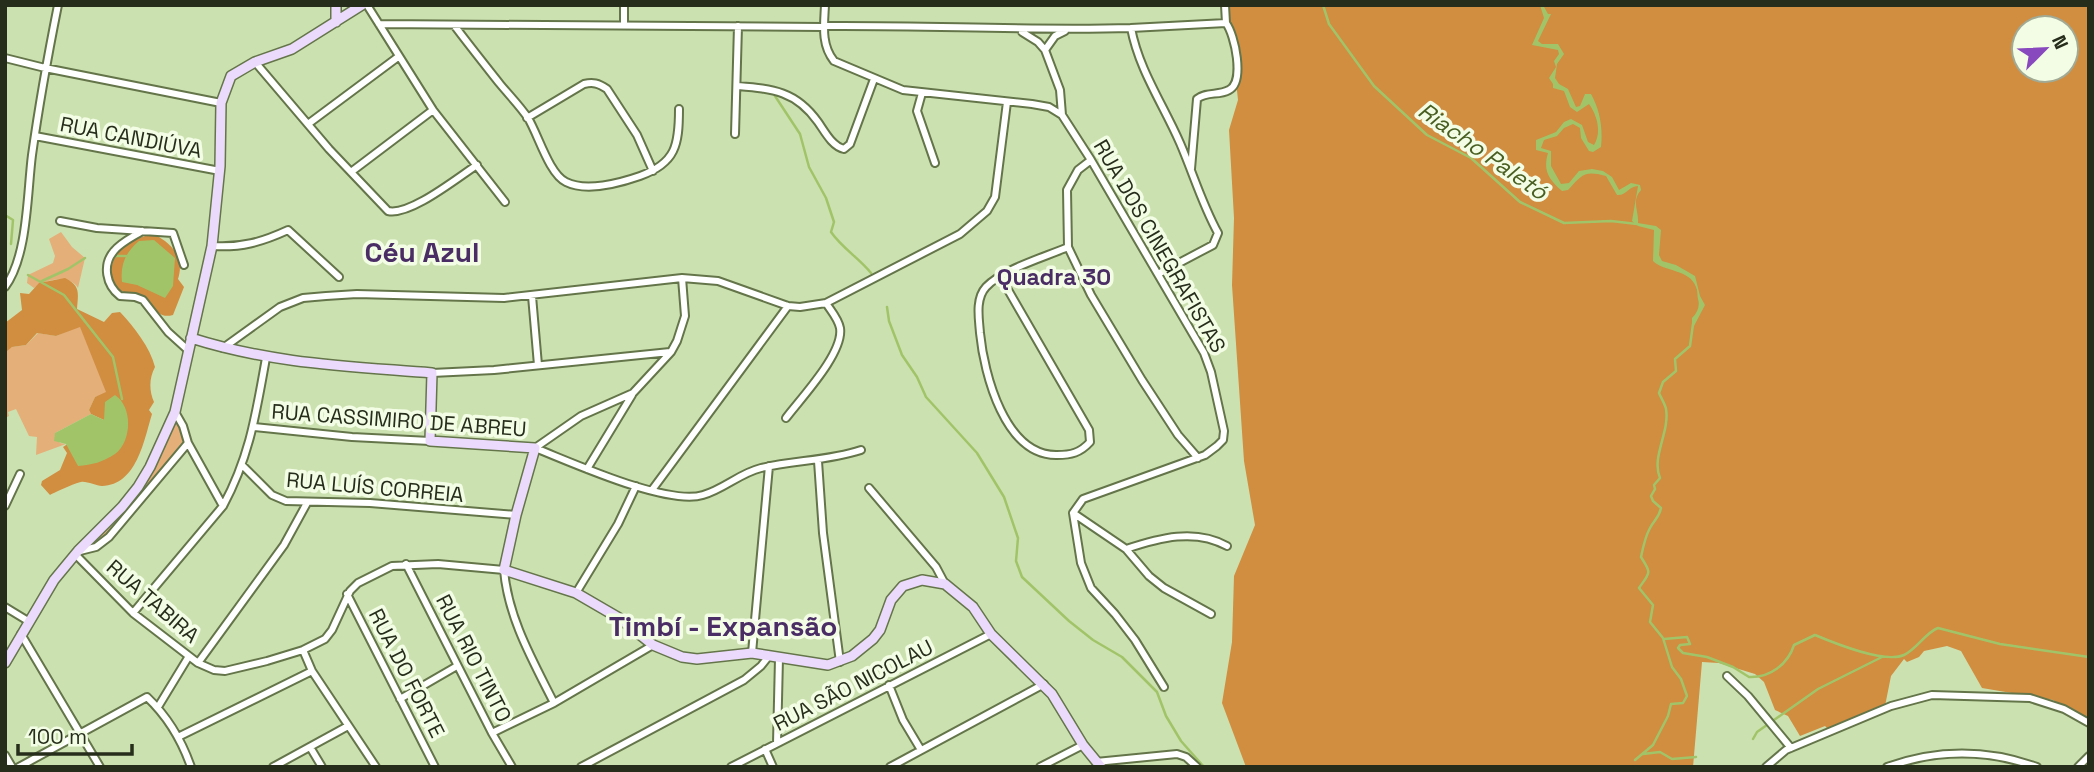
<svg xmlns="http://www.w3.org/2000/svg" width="2094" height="772" font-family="'Space Grotesk',sans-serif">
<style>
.green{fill:#e4af79}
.forest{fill:#d18d40;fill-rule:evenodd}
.water{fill:#a1c469}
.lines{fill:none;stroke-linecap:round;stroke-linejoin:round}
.stream{stroke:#a1c469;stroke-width:2.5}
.street-casing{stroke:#64754a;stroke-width:10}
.secondary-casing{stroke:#64754a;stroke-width:12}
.street{stroke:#fff;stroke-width:6}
.secondary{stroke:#ebdafc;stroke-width:9}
.labels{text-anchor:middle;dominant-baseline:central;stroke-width:7;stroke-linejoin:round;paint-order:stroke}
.street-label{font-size:21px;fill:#262d1b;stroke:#f3fde5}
.water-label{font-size:23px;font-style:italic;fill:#495f21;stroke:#f3fde5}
.neighbourhood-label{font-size:23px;font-weight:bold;fill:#4b2d66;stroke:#f3fde5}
.district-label{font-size:28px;font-weight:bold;fill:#4b2d66;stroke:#f3fde5}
</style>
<rect width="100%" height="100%" fill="#cce1b0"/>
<!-- green -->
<path class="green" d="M61,232L72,247L85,258L78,288C70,274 45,279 34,288L27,283L28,275L53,263L55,256L49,239Z
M80,326L107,393L95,397L89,410L91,414L55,433L60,443L66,444L36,455L37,437L29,436L16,409L8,412L9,416L5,418V351L12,347L26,345L38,333L56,336Z
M177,417L184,440L123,517L100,541V537C138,504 157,463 177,417Z"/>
<!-- forest -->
<path class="forest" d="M1228,5H2089V721L2053,700L1982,688L1961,651L1947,646L1924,651L1919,657L1907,662L1904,659L1891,676L1885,706L1828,729L1825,726L1800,736L1788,716L1775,710L1764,682L1755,674L1719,663L1702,662L1693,767H1246L1222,703L1232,642L1234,576L1255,525L1244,461L1232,285L1234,218L1229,130L1238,100ZM2024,28H2066V70H2024Z
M154,234C172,244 185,257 178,279L184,287L173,315C155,320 155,302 141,295C134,292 126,294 118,290C98,263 126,238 154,234Z
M65,278C81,286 78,293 77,309L104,322L112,313L120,312C134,327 150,347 155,367C149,378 149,391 154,402L149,410L152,414C144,440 137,485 102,486C96,486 87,481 81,482C75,483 56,492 50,495L41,485L42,481L60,470L67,453L63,447L104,420L91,414L89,410L95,397L106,392L80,327L56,336L37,333L26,345L12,347L7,351L5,323L22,310L20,293L29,294L39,283Z"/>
<!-- water -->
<path class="water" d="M1540,5H1543L1548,14H1551L1538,41L1542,44H1558L1564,54L1557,64L1555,78L1559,84L1568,89L1576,107L1580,106L1585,94H1591C1600,110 1603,128 1601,147L1593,152L1589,151L1581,138L1580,128L1573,124L1564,128L1557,136L1544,140L1541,148L1551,151V166L1561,184L1569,183L1579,171L1592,169L1603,171L1612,177L1619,190L1631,183L1640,185L1641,190C1631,201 1639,211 1638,223L1656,226L1661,230L1659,255L1662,261L1676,265L1695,276L1700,296L1705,305L1694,326L1692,325V318C1698,312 1700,305 1698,299C1697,295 1698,291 1696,287C1690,269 1664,272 1653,261L1654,230L1638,226L1632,221L1638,186C1629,186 1626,196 1617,195L1606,176C1584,170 1582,175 1568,190L1562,191C1548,179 1543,170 1548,153L1536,150V140L1556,132L1564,122L1571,119L1582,125L1588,142L1594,145C1602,132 1597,115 1589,104L1577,112L1570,107L1564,91L1553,88V84L1549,78L1556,67L1554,61L1559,54L1558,50L1532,45L1544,18Z
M154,240L175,258L173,286L165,298L137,285L122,282C120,264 126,252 139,241Z
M115,395C133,407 132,441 115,454C103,462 92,465 78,466L66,444L54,441L55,433L91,414L104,420L105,402Z"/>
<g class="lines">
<!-- stream -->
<path class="stream" d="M1323,5L1329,24L1374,86L1427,135L1471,158L1520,202L1564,223L1611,221L1637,224
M775,96L800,134L809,167L826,198L834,222L831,232C842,248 859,258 871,273
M5,215L13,220L11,244
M114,256H126
M28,275L64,295L113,357L122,399
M42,281L68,269L85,258
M887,307L889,321L902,355L917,377L926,397L977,453L1004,497L1018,538L1016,561L1022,577L1069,621L1093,640L1122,657L1157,692L1166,716L1181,741L1204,767
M1664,639L1687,637L1690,644L1680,645L1678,648L1683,653L1707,657L1733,667L1749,677C1770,678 1788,664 1794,645L1815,635C1834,643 1884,664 1904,655C1917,649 1925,633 1938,628L2000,644L2089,657
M1753,739L1757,732L1818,689L1882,657
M1643,754L1660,752L1672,759L1696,757
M1635,760L1653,745L1668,716L1671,704L1683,703L1687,696L1681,679L1672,667L1663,638L1650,622L1653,605L1639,588C1650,572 1652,574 1641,557C1643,547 1645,537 1650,528C1654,520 1659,518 1661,508L1653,501L1651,496L1655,489L1654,485L1660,478C1651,457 1670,432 1666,409C1665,404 1661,398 1659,393L1663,382L1676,371L1675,359L1690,346L1693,324"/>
<!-- street casing -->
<g class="street-casing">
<path id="street" d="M367,5L433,110L505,202
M825,5C824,25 821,45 834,61L903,90L1032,104L1049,107L1062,115L1091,160L1204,353L1211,372L1224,431L1223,440L1217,446L1205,455L1083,499L1073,513L1081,563L1091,588L1115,614L1135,640L1164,687
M1225,5L1226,23
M379,24L823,27
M454,25C469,45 485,65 500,84C509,95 520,106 528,118C538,134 549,174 566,182C586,192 620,183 640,176C676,163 679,145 679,109
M624,25V5
M824,26C927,25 1029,31 1131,28C1139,70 1163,104 1180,143C1193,173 1202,204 1218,233L1213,245L1158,274
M1131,28L1226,23C1235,35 1245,82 1229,90C1218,96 1207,91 1197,99L1191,169
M1022,32L1038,42L1045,50
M5,58L45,68L221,103
M255,62L329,149L388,211C410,216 457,178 477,165
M738,86C773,89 796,91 818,122C825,132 832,146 844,149L850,144L874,79
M922,93L917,111L935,163
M1062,115L1060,90L1045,50L1055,36L1065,31
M527,118L584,84C593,82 598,83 607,89L637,135L653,171
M308,124L398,57
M735,134L738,26
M35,136L220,171
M1091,160L1078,170L1067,190L1068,247L1091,295L1142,380L1178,435L1198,458
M351,172L433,110
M60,221L97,228L173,233L184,265
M142,231C133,237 121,242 114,251C102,265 106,285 120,296L135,297L143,300L168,332L189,351
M212,246C241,248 262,242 288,230L339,277
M1000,276L1089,430L1090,442C1080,453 1071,455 1057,455C1005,456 984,374 980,333C979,319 975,299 986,287C1003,269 1045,257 1068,247
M5,287C28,256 27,194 32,155C39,105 48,55 58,5
M532,296L538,365
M223,348L280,307L303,298L326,296L357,294L504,298L682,278L718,281L788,306L800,307L826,303L960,234L987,211L995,197L1007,102
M432,373L494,370L670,352
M786,418C801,398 844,353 840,328C838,318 831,311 826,303
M254,427L352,437L430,441
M188,443L223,506
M535,448C571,462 667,506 703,495C724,489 740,473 761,468C794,460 828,461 861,450
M535,448L581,416L633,393L671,352L677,341L685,316L682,278
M818,461L823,533L840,662
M243,466L272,495L286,501L370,503L516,515
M587,469L632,395
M869,488L936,567L945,584
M652,490L788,306
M5,506L20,474
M1073,513L1126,549L1149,576L1164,588L1211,614
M1126,549C1159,538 1195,528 1227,546
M80,551L96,547L109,537L188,443L183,426L175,412
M75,554L133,613L198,663L214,670L225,671L267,661L303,650L325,639L332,630L350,591L358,583L392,566L438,564L504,570C508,618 533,661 554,703
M406,564L492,733L512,767
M576,593L618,524L636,486
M347,594L435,767
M5,607L28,621
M133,613L223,506C250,456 256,413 266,358
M21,634L100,767
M303,650L312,671L376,767
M752,653L769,466
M198,663L284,545L307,503
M1727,676L1748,696L1791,748
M889,685L903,720L921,750
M400,699L457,666
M158,707L189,656
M492,733L554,703L653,645
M178,737L312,671
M777,743L779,658
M310,747L322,767
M765,749L773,767
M5,755L12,767
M1096,762L1177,754L1186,757L1197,767
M19,767L147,697C167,716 182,741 191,767
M273,767L348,726
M581,767L744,680L761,666L769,656
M731,767L991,634
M890,767L1044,684
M1040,767L1083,745
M1766,767L1786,750L1891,706L1932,695L2030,698L2064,709L2089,723
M1887,767C1937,749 1987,749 2037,767
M2078,767L2089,756"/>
</g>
<!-- secondary casing -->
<g class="secondary-casing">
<path id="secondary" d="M336,22V5
M191,338C273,364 347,366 432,373L430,441L535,448L516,515L504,570L576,593L619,618L653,645L682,657L697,659L752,653L828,665L852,656L873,639L880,630L891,600L903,586L922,580L945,584L973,607L991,634L1052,694L1083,745L1101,767
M5,663L54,580L78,551L122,507L138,487L150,467L175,412L212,246L220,166L221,103L231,76L255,62L292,49L362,5"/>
</g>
<!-- street -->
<use href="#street" class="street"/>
<!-- secondary -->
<use href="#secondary" class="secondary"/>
</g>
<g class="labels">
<!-- street labels -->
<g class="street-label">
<text transform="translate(131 137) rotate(11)">RUA CANDIÚVA</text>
<text transform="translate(1160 246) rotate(60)">RUA DOS CINEGRAFISTAS</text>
<text transform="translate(399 420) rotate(4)">RUA CASSIMIRO DE ABREU</text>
<text transform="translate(375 487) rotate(5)">RUA LUÍS CORREIA</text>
<text transform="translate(153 601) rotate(41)">RUA TABIRA</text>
<text transform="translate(474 658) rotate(63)">RUA RIO TINTO</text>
<text transform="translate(407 673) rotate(63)">RUA DO FORTE</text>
<text transform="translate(853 685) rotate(-27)">RUA SÃO NICOLAU</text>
</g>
<!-- water labels -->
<g class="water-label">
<text transform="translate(1483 151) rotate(35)">Riacho Paletó</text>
</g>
<!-- neighbourhood labels -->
<g class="neighbourhood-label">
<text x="1054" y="277">Quadra 30</text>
</g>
<!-- district labels -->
<g class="district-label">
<text x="422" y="252">Céu Azul</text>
<text x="723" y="626">Timbí - Expansão</text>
</g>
</g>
<!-- border -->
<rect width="2094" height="772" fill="none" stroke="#262d1b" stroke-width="14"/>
<!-- north arrow -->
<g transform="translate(2045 49) rotate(66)"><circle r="33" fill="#f3fde5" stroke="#a1aa94" stroke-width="2"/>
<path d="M0-5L12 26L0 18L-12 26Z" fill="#8949be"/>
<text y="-10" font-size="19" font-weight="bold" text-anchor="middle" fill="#262d1b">N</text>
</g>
<!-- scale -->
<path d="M18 744v10h114v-10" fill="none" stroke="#262d1b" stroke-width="3.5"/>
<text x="28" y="744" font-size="21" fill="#262d1b" stroke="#f3fde5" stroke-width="5" paint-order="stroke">100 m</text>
</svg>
